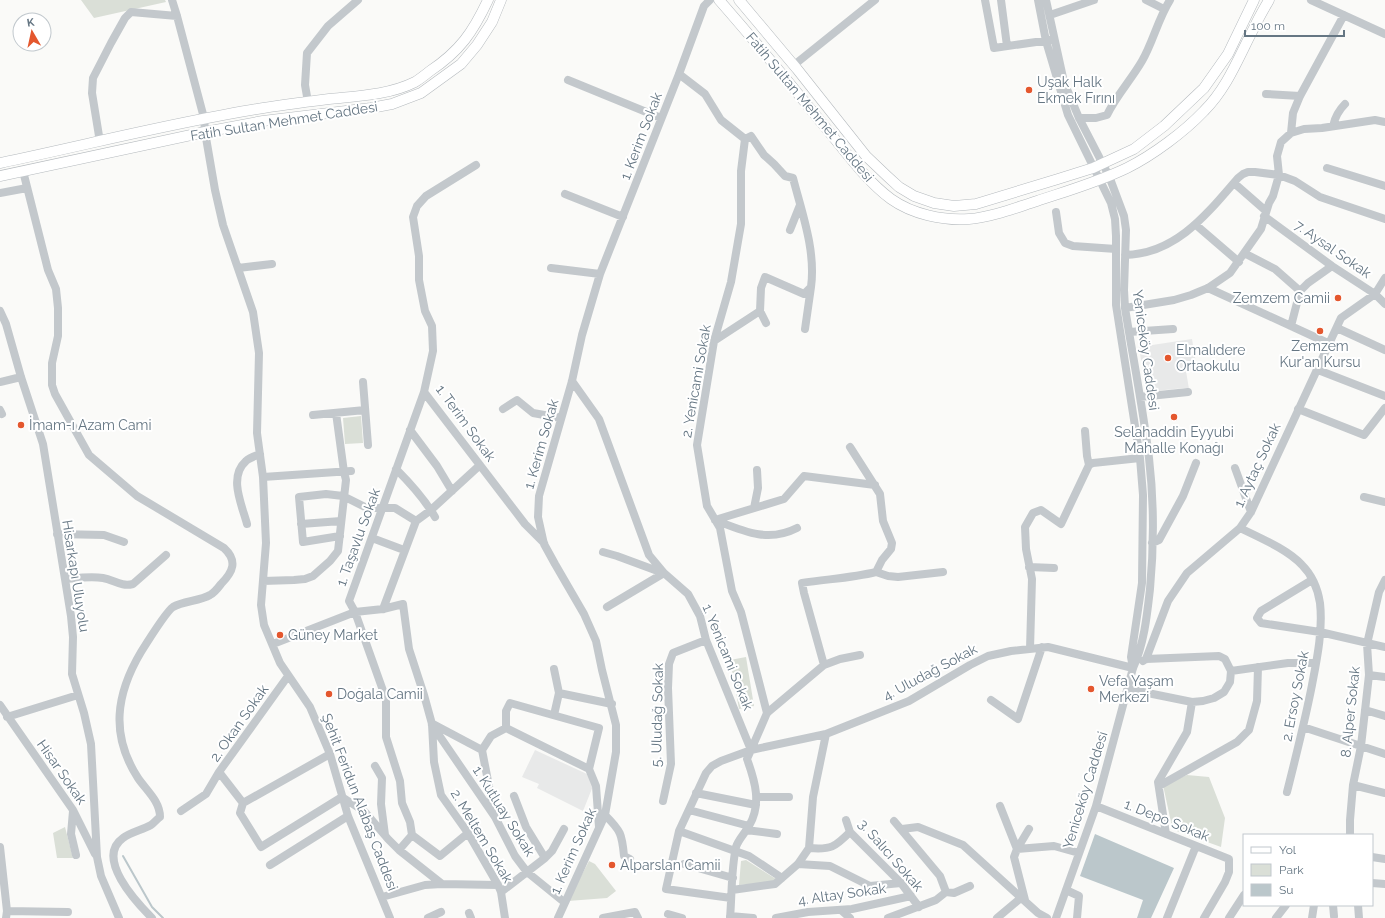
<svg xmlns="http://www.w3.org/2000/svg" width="1385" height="918" font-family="Raleway,sans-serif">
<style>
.built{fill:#e8e9e9}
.green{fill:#dadfd7}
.water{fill:#bbc7cb}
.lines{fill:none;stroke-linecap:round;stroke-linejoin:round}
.stream{stroke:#bbc7cb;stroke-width:2}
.major-casing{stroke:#b5babe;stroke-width:11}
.minor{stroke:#c3c8cc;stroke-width:8}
.major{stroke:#fff;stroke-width:10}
.poi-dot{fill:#e4572e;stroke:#fff;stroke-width:1.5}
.labels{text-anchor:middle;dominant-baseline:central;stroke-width:4;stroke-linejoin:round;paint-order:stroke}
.poi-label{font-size:14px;fill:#657683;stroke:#fff;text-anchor:start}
.street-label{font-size:14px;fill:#657683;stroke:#fff}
</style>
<rect width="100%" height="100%" fill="#fafaf8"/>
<!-- built -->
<path class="built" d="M1192,339L1197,369L1186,371L1189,389L1184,388L1146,392L1139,347Z
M535,750L587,774L593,786L583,811L537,788L539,784L522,777Z"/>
<!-- green -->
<path class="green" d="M81,0H165L166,2L94,18Z
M361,416L363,443L345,444L343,418Z
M746,657L754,706L739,709L730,660Z
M1187,775L1209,777L1225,818L1221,847L1174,830L1172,827L1163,785Z
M65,827L73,858H57L53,833Z
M746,860L776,879L774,882L739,885L741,861Z
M589,861L595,864L616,891L607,898L568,901Z"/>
<!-- water -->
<path class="water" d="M1095,834L1174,868L1151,918H1137L1143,900L1080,876Z"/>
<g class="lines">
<!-- stream -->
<path class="stream" d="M123,856L152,907L163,918"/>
<!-- major casing -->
<g class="major-casing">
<path id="major" d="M719,0C754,40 788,81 821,122C843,148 864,179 891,199C912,214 943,221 969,219C992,217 1015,208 1037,201C1067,191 1098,182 1127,168C1153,155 1184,132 1204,111C1228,87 1239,56 1255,26C1259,17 1264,9 1269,0
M739,0L797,69L866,156L887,176L899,187L914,196L934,203L954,206L976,204L1058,179L1093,168L1134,149L1164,126L1204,88L1228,54L1254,0
M0,163C86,145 171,123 257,109C281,105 305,102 329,99C358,96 389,95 415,82C420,79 425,75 430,71C460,51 473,32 488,0
M0,176L205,132L263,121L371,108L392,104L421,93L461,64L477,45L492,22L501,0"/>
</g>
<!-- minor -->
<path class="minor" d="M172,0L177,16L204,118L205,132L215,190L223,225L253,312L259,353L257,433L263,477L266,543L261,605L264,625L280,663L310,707L330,754L348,816L390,918
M985,0L994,48L1050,40
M1001,0L1007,46
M1038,0L1046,41L1068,115L1111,203L1115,219L1116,236V305L1140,458L1143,495L1142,583L1131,657L1133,668
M1046,0L1064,82L1079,118L1109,176L1124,216L1126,230L1124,290L1125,308C1133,358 1143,408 1149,458C1154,501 1154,546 1150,589C1147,616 1144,644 1133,668L1096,806L1056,918
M1146,0L1164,9
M1311,0L1385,34
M1050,15L1094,0
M794,65L875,0
M679,74L705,94L721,120L745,139L741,171V224L731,282L714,341L697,445L707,506L720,528L732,591L741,612L767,713
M568,80L661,118
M1266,94L1300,96
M308,102L305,85L307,53L328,26L358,0
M1079,118H1096L1107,115C1116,96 1131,80 1142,61C1153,42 1158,19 1170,0
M1333,126C1335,117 1338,111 1345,104
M1291,133L1304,129L1322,128L1375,120L1385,122
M100,142L92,93L93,78L111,43L125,18L131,12L177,16
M476,165L426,196L417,206L413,217L419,256V280L425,311L432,326L433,351L424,392L525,524L544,543
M1327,168L1385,186
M23,171L48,270L56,289L58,308V336L52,363V385L55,394L89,455L137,496L224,548C238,561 233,572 221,584C218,588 214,593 210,595C200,601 183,601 173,607C167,611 146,644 141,652C116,694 110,735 138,778C146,790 160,801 160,817C157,819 154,823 151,825C142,830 131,832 123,838C95,858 136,902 152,918
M1234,183L1266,211
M0,193L27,188
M565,194L623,217
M1056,212L1059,233L1065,243L1073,246L1116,249
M1264,216L1332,266L1375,294L1385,304
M1196,225L1239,262
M790,230L800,205
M1244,253L1275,269L1300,291
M1125,255C1176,254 1207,214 1238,178L1243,174L1248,172H1255L1279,175L1295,181L1320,197L1385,219
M238,268L272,264
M551,268L600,274
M1208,288L1330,344
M1125,308L1174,300L1191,295L1208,288L1230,273L1261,229L1269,203L1273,196L1279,175L1277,156L1281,142L1291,133L1293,113L1300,96L1344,15
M0,311L6,324L21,377L43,444L71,616L73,637L72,674L84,713L91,744L97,857L101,876L119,918
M760,311L766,323
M1291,326L1300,291L1308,283L1332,266
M1337,328L1385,350
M805,329L811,287
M1129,332L1173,329
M714,341L760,311L761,288L765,277L804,294L811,287C816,251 802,213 793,178L785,176L774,164L764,155L751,136L745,139
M1318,370L1385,396
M572,381L599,419L649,555L664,573L688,594L700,616L706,640L751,750L747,759C755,781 762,804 749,826C745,833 738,840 736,847C731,870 732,895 730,918
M0,382L21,377
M363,382L368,445
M1140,397L1188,392
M503,409L517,400L533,413L561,418
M1298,409L1364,435L1385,408
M0,410L2,414
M313,415L365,410
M410,430L437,466L452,491
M1085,431L1087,456L1089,465
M850,447L880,494L883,521L892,543L891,549L882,560L876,572L888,576L898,577L943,572
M1235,468L1251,512
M396,469C411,484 424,498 435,517
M263,477L351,471
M1364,497L1385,502
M754,508L758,488L757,470
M715,520L784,499L804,476L875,485
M715,520C743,531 768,543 797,528
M247,524C242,505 228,477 246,461C249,458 255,456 260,454
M301,524L341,521
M1240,528C1260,538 1287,549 1302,565C1312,575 1318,590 1320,603C1323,630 1317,659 1312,685C1305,721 1296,756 1287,792
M57,534L104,535L124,542
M340,536L303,542L299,497L326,494L343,496L367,508H395L416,521
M372,538L404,550
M1152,543L1159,540L1183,496L1196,463
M603,552L617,556L663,573
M1029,567L1054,568
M65,579C77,578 91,576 103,578C114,580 121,587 133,584L166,555
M1312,580L1261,611L1257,618L1261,623L1320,632L1385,647
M263,581L294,580L305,579L313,576L330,561L338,551L346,480L344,472L336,413
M607,607L664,573
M383,609L416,521L431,510L480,465
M273,644L355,612L383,609L403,604L409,649L424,695L432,724L434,762L441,795L468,833L498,885L501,892L505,918
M1030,649L1032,579L1026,549L1025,527L1033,513L1041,510L1061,524L1089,465L1093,463L1140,458
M1146,659L1168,601L1187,573L1240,528L1251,512L1341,318L1375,294L1385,278
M1143,661L1146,659L1219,656L1225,659L1231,671
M824,665L804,593L802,583C827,579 852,578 876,572
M1369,675L1385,677
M288,676L219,772L243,803L240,813L261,847L342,797L365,812L388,839L399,850L442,884
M1128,689L1192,702L1203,701L1214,698L1224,692L1230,682L1231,671L1288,663H1316
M559,693L612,704
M991,700L1018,719L1042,647
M0,705L73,810L95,854
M1365,710L1385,716
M554,715L559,693L554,669
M7,717L78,695
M433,724L482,750
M432,725L495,817L515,856L527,872L564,902
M1303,727L1385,754
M506,728V711L510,703L599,728L589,769L596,786L599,827
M506,728L589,769
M751,750L767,713L824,665L840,659L860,655
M375,766L382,778L381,804L385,835
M1353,785L1385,793
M1159,786L1237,742L1249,730L1257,701L1258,667
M696,793L756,805
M514,796L526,827L545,858
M757,797H789
M663,801L671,764L668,688L669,664L673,653L706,640
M243,803L330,754
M1000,806L1017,849L1014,857L1025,900
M1096,806L1229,859V872L1225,882L1204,918
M689,810L749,826
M73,811L71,834L76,855
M181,811L206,794L219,772
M494,812L482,750L491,736L506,728
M605,815C621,831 622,834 624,856L630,859
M846,820L850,832L901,883L919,907
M894,821L940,876L946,892
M902,829L918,827L963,845L1038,913L1047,918
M746,830L777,834
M679,831L749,856L782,878
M1166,834L1158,782L1187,732L1192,702
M412,835L410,822L402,803L400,781L386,737V699L355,612L349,601L424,392
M412,835L440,856L468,833
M1350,835V820L1353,785L1361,746L1369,675L1367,644L1379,592L1385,580
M0,847L7,911L6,918
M809,848C831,850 835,847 850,832
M1017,849L1054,846L1079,853
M1017,849L1029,829
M399,850L412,835
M1372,857L1385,859
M684,864L733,878
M798,864L830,866L870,886L901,883
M270,865L348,816
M1372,883L1385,884
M732,890L775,884L798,864L809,848L813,797L826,734
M1066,890L1079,896L1077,918
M501,892L545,858L552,851L564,829
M946,892L954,893L970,886
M382,897L425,885L442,884L498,885
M731,898L666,889L679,831L706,773L712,766L721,761L751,750L826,734L909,701L970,665L988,656L1011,651L1048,647L1133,668
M1333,905L1334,916
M1358,905L1359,918
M841,910L850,918
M7,911L68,912
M469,913L471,918
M668,914L682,918
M730,916L753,918
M428,918L441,912
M558,918L605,815L616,752V725L602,670L596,641L584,614L555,564L544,544L538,517L539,496L572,381L582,335L600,274L679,74L704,6L710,0
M603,918L635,912L638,918
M776,918L808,912L852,909L911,896
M888,918L936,900L946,892
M997,918L1022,897
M1167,918L1196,846
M1229,918L1244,895
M1276,918L1286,905
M1312,918L1314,905"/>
<!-- major -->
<use href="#major" class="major"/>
</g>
<!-- markers -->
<g class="poi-dot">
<circle cx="1029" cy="90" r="4"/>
<circle cx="1338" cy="298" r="4"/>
<circle cx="1320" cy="331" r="4"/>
<circle cx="1168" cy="358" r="4"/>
<circle cx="1174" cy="417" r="4"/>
<circle cx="21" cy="425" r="4"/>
<circle cx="280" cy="635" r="4"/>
<circle cx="1091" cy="689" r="4"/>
<circle cx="329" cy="694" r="4"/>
<circle cx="612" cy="865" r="4"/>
</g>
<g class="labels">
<!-- poi labels -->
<g class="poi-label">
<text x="1037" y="82">Uşak Halk<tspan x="1037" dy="16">Ekmek Fırını</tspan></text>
<text x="1330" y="298" text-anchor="end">Zemzem Camii</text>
<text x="1320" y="346" text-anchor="middle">Zemzem<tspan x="1320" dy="16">Kur'an Kursu</tspan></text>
<text x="1176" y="350">Elmalıdere<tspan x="1176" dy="16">Ortaokulu</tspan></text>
<text x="29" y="425">İmam-ı Azam Cami</text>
<text x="1174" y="432" text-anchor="middle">Selahaddin Eyyubi<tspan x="1174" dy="16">Mahalle Konağı</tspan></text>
<text x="288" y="635">Güney Market</text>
<text x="1099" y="681">Vefa Yaşam<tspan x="1099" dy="16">Merkezi</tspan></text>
<text x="337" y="694">Doğala Camii</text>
<text x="620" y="865">Alparslan Camii</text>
</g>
<!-- street labels -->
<g class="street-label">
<text transform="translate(810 107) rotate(50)">Fatih Sultan Mehmet Caddesi</text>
<text transform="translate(284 121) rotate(-9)">Fatih Sultan Mehmet Caddesi</text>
<text transform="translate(641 136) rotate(-69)">1. Kerim Sokak</text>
<text transform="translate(1333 249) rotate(35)">7. Aysal Sokak</text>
<text transform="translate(1146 350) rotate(82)">Yeniceköy Caddesi</text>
<text transform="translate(696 381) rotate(-80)">2. Yenicami Sokak</text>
<text transform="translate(466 423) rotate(54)">1. Terim Sokak</text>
<text transform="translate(541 444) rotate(-74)">1. Kerim Sokak</text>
<text transform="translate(1257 465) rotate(-65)">1. Aytaç Sokak</text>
<text transform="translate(358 537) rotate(-70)">1. Taşavlu Sokak</text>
<text transform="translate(76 576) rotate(81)">Hisarkapı Uluyolu</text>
<text transform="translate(728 657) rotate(68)">1. Yenicami Sokak</text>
<text transform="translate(930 672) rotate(-28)">4. Uludağ Sokak</text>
<text transform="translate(1295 696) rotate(-79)">2. Ersoy Sokak</text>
<text transform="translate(1350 712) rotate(-84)">8. Alper Sokak</text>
<text transform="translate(657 715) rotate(-89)">5. Uludağ Sokak</text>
<text transform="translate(239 723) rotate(-55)">2. Okan Sokak</text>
<text transform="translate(62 772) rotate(55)">Hisar Sokak</text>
<text transform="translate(1085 790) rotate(-73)">Yeniceköy Caddesi</text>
<text transform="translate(360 802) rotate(69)">Şehit Feridun Alabaş Caddesi</text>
<text transform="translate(504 811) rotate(58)">1. Kutluay Sokak</text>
<text transform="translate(1167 820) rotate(22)">1. Depo Sokak</text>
<text transform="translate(482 836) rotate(59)">2. Meltem Sokak</text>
<text transform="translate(573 851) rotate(-66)">1. Kerim Sokak</text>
<text transform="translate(891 855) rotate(49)">3. Salıcı Sokak</text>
<text transform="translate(842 894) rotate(-8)">4. Altay Sokak</text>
</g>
</g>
<!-- legend -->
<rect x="1243" y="834" width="130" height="72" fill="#ffffff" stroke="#c1c8cd"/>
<rect x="1251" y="847" width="20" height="6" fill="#ffffff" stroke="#c1c8cd"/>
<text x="1279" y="854" font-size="12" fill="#657683">Yol</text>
<rect x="1251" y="864" width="20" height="12" fill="#dadfd7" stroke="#c1c8cd"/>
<text x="1279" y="874" font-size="12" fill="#657683">Park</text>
<rect x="1251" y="884" width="20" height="12" fill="#bbc7cb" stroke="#c1c8cd"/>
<text x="1279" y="894" font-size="12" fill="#657683">Su</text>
<!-- north arrow -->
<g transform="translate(32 32) rotate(351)"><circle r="19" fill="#ffffff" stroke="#c1c8cd"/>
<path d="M0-3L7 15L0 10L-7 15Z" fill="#e4572e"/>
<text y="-6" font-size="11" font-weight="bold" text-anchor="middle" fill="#657683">K</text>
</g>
<!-- scale -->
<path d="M1245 30v6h99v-6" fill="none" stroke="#657683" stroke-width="2"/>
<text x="1251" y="30" font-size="12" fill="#657683" stroke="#ffffff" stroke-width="3" paint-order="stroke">100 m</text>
</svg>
